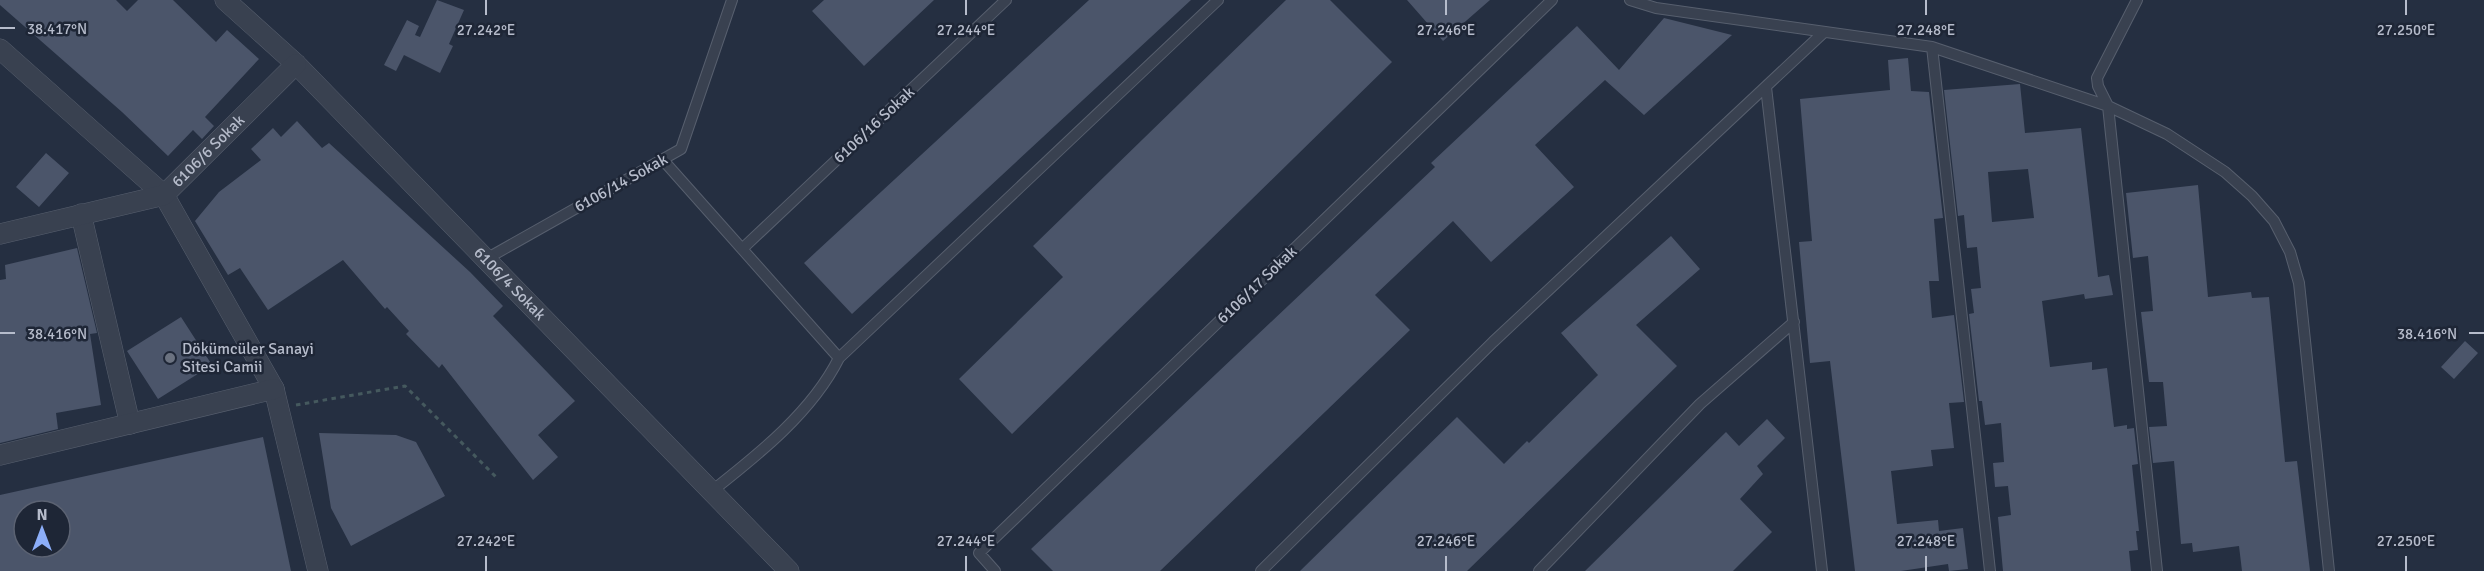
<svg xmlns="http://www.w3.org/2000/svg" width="2484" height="571" font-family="Signika,sans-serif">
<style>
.building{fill:#4b556a;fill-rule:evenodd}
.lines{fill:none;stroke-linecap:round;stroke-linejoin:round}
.lane-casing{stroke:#575f6e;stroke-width:12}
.street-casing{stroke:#575f6e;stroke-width:21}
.path{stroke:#45595e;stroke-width:3;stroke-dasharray:4.5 4.5;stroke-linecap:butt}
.lane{stroke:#394150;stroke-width:10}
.street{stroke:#394150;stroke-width:20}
.ticks{fill:none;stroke:#b6bccb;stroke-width:2}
.worship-dot{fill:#6b7280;stroke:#1e2636;stroke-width:2}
.labels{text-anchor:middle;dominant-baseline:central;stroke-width:5;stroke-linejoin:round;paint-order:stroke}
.street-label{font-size:16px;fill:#b6bccb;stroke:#1e2636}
.poi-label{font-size:16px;fill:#b6bccb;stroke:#1e2636;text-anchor:start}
.ticks-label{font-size:15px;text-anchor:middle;fill:#b6bccb;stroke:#1e2636;stroke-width:5;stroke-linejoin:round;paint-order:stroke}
</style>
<rect width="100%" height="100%" fill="#252f41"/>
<!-- building -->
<path class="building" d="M0,0H116L127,11L138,0H173L216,42L227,30L259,59L205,117L214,126L202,139L193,130L168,156L122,112L0,5Z
M437,0L464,10L449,44L453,46L440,73L404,55L396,71L384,65L407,20L419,26L415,35L420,37Z
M824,0H934L864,66L812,11Z
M1089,0H1191L852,314L804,263Z
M1286,0H1330L1392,62L1012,434L959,379L1063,277L1033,246Z
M1407,0H1490L1443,41Z
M1664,18L1732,35L1644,115L1605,80L1535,145L1574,187L1491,262L1453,221L1375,295L1410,330L1160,571H1053L1031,549L1435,167L1431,163L1577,26L1619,70Z
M1908,58L1911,91L1929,92L1943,218L1934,219L1939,281H1929L1932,318L1954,315L1964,402L1949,403L1954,448L1931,450L1933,466L1891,471L1897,524L1938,520L1939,531L1963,528L1968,569L1949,571L1948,564L1901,571H1855L1830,361L1810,363L1799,242L1812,241L1800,99L1890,90L1888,60Z
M2020,84L2025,133L2081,128L2098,277L2109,275L2113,295L2085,299L2084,294L2042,301L2046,333L2050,367L2092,362V370L2107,368L2114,427L2127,425V429L2134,428L2138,464L2132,465L2139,531H2136L2138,550L2129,551L2131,571H2003L1998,517L2011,515L2008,486L1995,487L1993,463L2004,462L2001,423L1985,425L1982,401H1979L1969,314L1974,313L1971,289L1981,288L1977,247L1967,248L1964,215L1958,216L1944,90ZM2028,169L2034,218L1992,222L1988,172Z
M297,121L322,148L329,143L470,272L503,306L493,316L575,401L538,435L558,457L533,480L442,364L439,368L406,334L409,331L387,307L385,309L343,260L268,310L240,268L228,275L195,221L219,192L261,160L251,149L273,128L281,137Z
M46,153L69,173L39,207L16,187Z
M2198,185L2208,297L2251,292L2252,298L2269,297L2285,462L2297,461L2310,571H2242L2239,546L2193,552L2192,543L2181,544L2174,461L2153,463L2149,427L2167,426L2163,382H2149L2141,312L2153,311L2148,256L2133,258L2126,193Z
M1671,236L1700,269L1636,325L1677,366L1467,571H1300L1457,417L1504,464L1527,441L1529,443L1598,375L1561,333Z
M77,248L97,333L90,334L101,405L56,413L58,429L0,443V280L6,279L5,265Z
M181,317L212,365L158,399L127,351Z
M2465,341L2478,353L2454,379L2441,367Z
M1767,419L1785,438L1757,466L1763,474L1740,499L1772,532L1733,571H1585L1726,432L1739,446Z
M319,433L396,435L416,442L445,496L351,546L331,508Z
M263,437L291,571H0V495ZM24,511H60V547H24Z"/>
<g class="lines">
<!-- lane casing -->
<g class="lane-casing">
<path id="lane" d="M1630,0L1656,8L1932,47L2108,106L2167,134L2225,172L2252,196L2274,221L2290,252L2299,283L2329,571
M2137,0L2097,78L2098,86L2108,106L2157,571
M1932,47L1990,571
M1766,87L1822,571
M663,160L839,358L1218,0
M742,249L1006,0
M486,259L681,149L732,0
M712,491C759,454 812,412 839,358
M995,571L979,553L1552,0
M1261,571L1493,342L1823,33
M1539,571L1700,404L1794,322"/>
</g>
<!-- street casing -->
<g class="street-casing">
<g id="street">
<path id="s1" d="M225,0L296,64L789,571"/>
<path d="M0,49L164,195L274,389L318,571"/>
<path d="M81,214L130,424"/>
<path id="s2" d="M0,234L164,195L296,64"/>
<path d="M0,455L274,389"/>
</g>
</g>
<!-- path -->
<path class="path" d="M296,405L405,386L498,479"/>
<!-- lane -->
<use href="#lane" class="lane"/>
<!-- street -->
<use href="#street" class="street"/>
</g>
<!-- ticks -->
<path class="ticks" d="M486,0V15M966,0V15M1446,0V15M1926,0V15M2406,0V15M0,28H15M0,333H15M2469,333H2484M486,556V571M966,556V571M1446,556V571M1926,556V571M2406,556V571"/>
<!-- markers -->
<circle class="worship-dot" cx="170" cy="358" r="6"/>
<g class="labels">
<!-- street labels -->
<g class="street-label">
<text transform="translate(874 125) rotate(-43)">6106/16 Sokak</text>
<text stroke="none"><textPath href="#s2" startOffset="231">6106/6 Sokak</textPath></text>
<text transform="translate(621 183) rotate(-29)">6106/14 Sokak</text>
<text stroke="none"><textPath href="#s1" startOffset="402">6106/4 Sokak</textPath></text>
<text transform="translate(1257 285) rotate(-44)">6106/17 Sokak</text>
</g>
<!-- poi labels -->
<g class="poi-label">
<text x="182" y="349">Dökümcüler Sanayi<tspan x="182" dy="18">Sitesi Camii</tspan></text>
</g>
</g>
<g class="ticks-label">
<text x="57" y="34">38.417°N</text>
<text x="486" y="35">27.242°E</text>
<text x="966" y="35">27.244°E</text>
<text x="1446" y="35">27.246°E</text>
<text x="1926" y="35">27.248°E</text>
<text x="2406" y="35">27.250°E</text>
<text x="57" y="339">38.416°N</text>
<text x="2427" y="339">38.416°N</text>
<text x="486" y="546">27.242°E</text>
<text x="966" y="546">27.244°E</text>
<text x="1446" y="546">27.246°E</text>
<text x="1926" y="546">27.248°E</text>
<text x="2406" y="546">27.250°E</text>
</g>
<!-- north arrow -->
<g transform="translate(42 529)"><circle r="28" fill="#1e2636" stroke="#5b6272" stroke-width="1.5"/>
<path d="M0-4.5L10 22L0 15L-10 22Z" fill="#8caef9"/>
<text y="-9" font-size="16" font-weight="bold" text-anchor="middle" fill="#b6bccb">N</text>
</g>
</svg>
